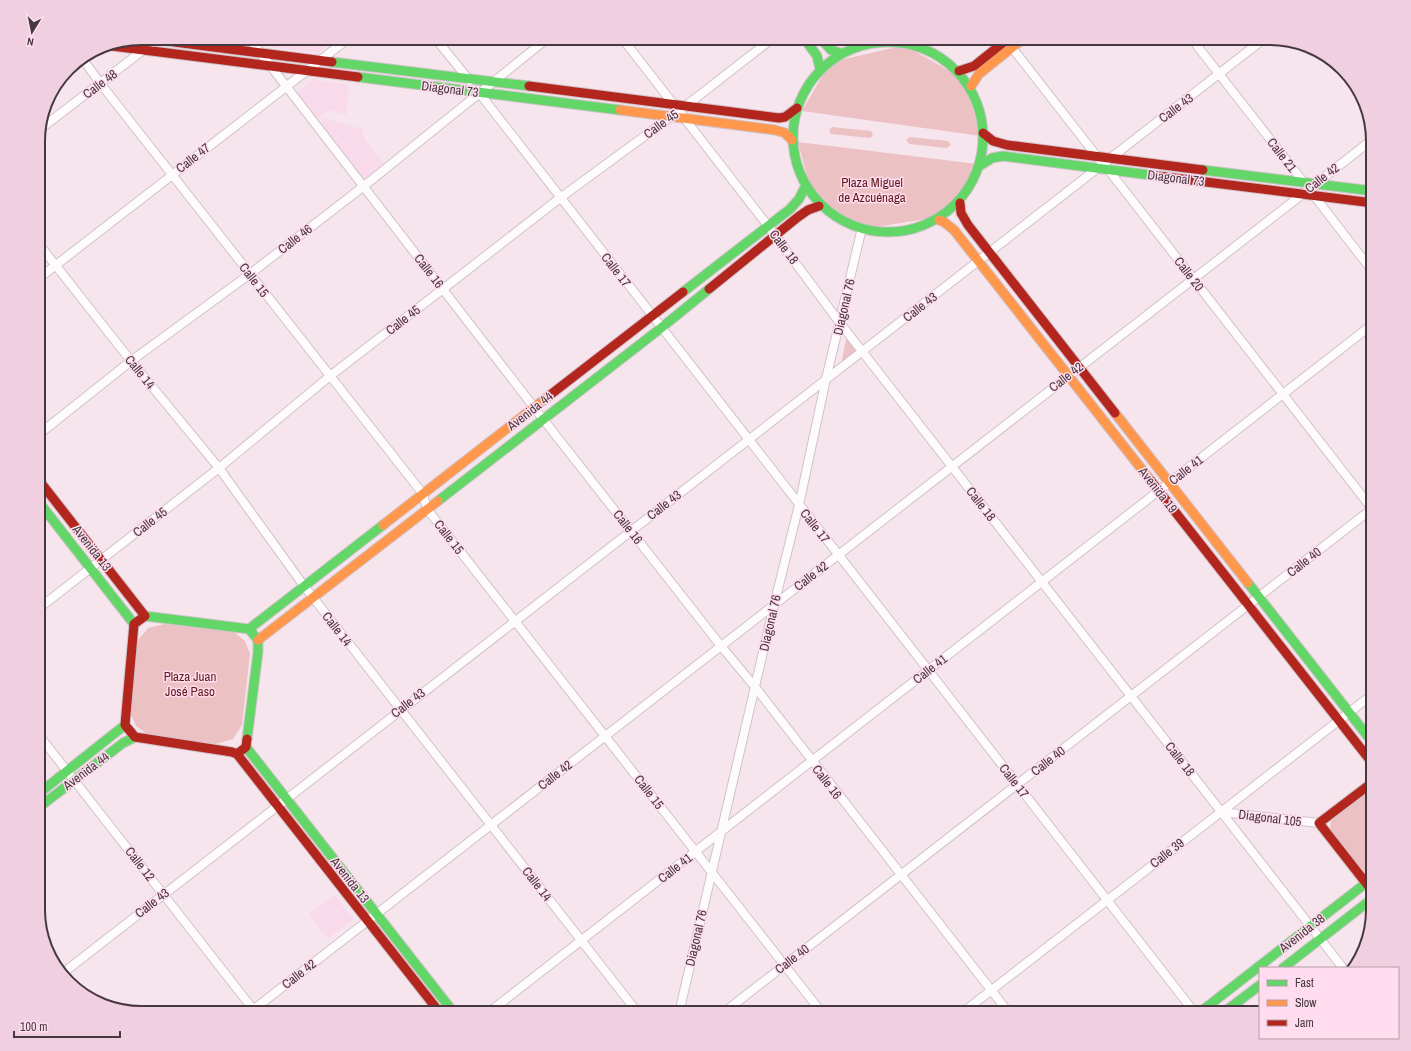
<svg xmlns="http://www.w3.org/2000/svg" width="1411" height="1051" font-family="'Archivo Narrow',sans-serif">
<style>
.built{fill:#f9daea}
.green{fill:#ebc1c3}
.lines{fill:none;stroke-linecap:round;stroke-linejoin:round}
.street-casing{stroke:#d0c2c9;stroke-width:10}
.fast-casing{stroke:#d0c2c9;stroke-width:11}
.slow-casing{stroke:#d0c2c9;stroke-width:11}
.jam-casing{stroke:#d0c2c9;stroke-width:11}
.street{stroke:#fefbfc;stroke-width:8}
.fast{stroke:#63d668;stroke-width:9}
.slow{stroke:#ff974d;stroke-width:9}
.jam{stroke:#b3261e;stroke-width:9}
.labels{text-anchor:middle;dominant-baseline:central;stroke-width:3;stroke-linejoin:round;paint-order:stroke}
.street-label{font-size:13px;fill:#46383f;stroke:#fde}
.park-label{font-size:13px;fill:#60181a;stroke:#fde}
.rim{fill:none;stroke:#46383f;stroke-width:2}
</style>
<rect width="100%" height="100%" fill="#f7e5ee"/>
<!-- built -->
<path class="built" d="M267,38H336L318,53L275,48Z
M313,79L349,85L346,115L328,110L317,120L297,93Z
M325,118L362,129L365,140L384,164L362,183L318,125Z
M334,895L353,919L328,939L309,914Z"/>
<!-- green -->
<path class="green" d="M897,47L909,48L955,74L967,90L981,136L802,111L827,68L836,61Z
M832,127L871,131L873,135L870,138L831,134L829,130Z
M910,137L948,141L951,145L947,148L909,144L906,140Z
M798,142L977,164L950,210L938,217L870,228L857,226L819,200L811,191Z
M847,335L858,350L841,364Z
M164,624L234,632L245,641L250,654L242,725L233,739L216,744L150,736L136,726L130,712L138,640L148,628Z
M1373,788V884L1330,829L1331,821Z"/>
<g class="lines">
<!-- street casing -->
<g class="street-casing">
<path id="street" d="M249,38L543,419L721,646L755,687L1009,1013
M435,38L470,81
M622,38L768,226L840,323L1343,968
M1191,38L1305,184
M906,41L907,38
M1010,45L1099,159
M82,58L100,83L423,494L427,509L822,1013
M477,90L1195,1013
M683,108L773,38
M39,130L159,38
M1107,168L1373,510
M1313,186L1373,139
M1312,193L1373,272
M38,243L131,361L219,468L304,586L638,1013
M38,279L349,38
M38,435L131,361L250,274L364,186L548,38
M38,609L219,468L330,376L443,289L560,198L672,116
M38,734L256,1013
M1221,812L1319,823
M63,973L1265,38
M249,1013L1304,193
M488,1013L1373,324
M679,1013L774,605L799,505L826,379L861,232
M723,1013L1373,508
M962,1013L1373,694"/>
</g>
<!-- fast casing -->
<g class="fast-casing">
<path id="fast" d="M804,38L817,56L820,69
M820,38L831,50L840,53
M793 137a95 95 0 1 1 190 0a95 95 0 1 1-190 0Z
M332,62L529,86
M358,77L620,110
M981,165L992,158L1003,156L1158,176
M1203,170L1373,191
M683,292L790,209L799,199L805,187
M38,501L134,624
M438,501L661,328L709,289
M1248,583L1373,743
M145,616L249,629L258,640V652L247,739
M249,629L383,525
M246,747L454,1013
M38,794L125,725
M38,808L123,743L135,737
M1283,968L1373,898
M1199,1013L1366,883
M1223,1013L1260,985"/>
</g>
<!-- slow casing -->
<g class="slow-casing">
<path id="slow" d="M971,86L979,74L1024,38
M620,110L775,130L785,133L792,140
M939,220L944,222L954,230L1151,481
M1115,413L1248,583
M383,525L550,395
M258,640L438,501"/>
</g>
<!-- jam casing -->
<g class="jam-casing">
<path id="jam" d="M143,38L332,62
M104,45L358,77
M959,71L974,66L1009,38
M529,86L779,118L785,117L797,108
M983,133L993,141L1007,145L1203,170
M1158,176L1373,203
M960,203L961,213L968,225L1115,413
M709,289L798,217L808,210L819,206
M550,395L683,292
M38,479L145,616
M1151,481L1373,764
M145,616L134,624L125,725L135,737L232,752L237,754L246,747L247,739
M237,754L440,1013
M1373,782L1319,823L1373,892"/>
</g>
<!-- street -->
<use href="#street" class="street"/>
<!-- fast -->
<use href="#fast" class="fast"/>
<!-- slow -->
<use href="#slow" class="slow"/>
<!-- jam -->
<use href="#jam" class="jam"/>
</g>
<g class="labels">
<!-- street labels -->
<g class="street-label">
<text transform="translate(100 84) rotate(-37)">Calle 48</text>
<text transform="translate(450 89) rotate(7)">Diagonal 73</text>
<text transform="translate(1176 108) rotate(-37)">Calle 43</text>
<text transform="translate(661 124) rotate(-36)">Calle 45</text>
<text transform="translate(1282 155) rotate(52)">Calle 21</text>
<text transform="translate(193 158) rotate(-38)">Calle 47</text>
<text transform="translate(1176 178) rotate(7)">Diagonal 73</text>
<text transform="translate(1322 178) rotate(-38)">Calle 42</text>
<text transform="translate(295 239) rotate(-38)">Calle 46</text>
<text transform="translate(784 247) rotate(53)">Calle 18</text>
<text transform="translate(616 270) rotate(52)">Calle 17</text>
<text transform="translate(429 271) rotate(52)">Calle 16</text>
<text transform="translate(1189 274) rotate(52)">Calle 20</text>
<text transform="translate(254 280) rotate(52)">Calle 15</text>
<text transform="translate(844 307) rotate(-77)">Diagonal 76</text>
<text transform="translate(920 307) rotate(-38)">Calle 43</text>
<text transform="translate(403 320) rotate(-38)">Calle 45</text>
<text transform="translate(140 372) rotate(51)">Calle 14</text>
<text transform="translate(1066 377) rotate(-38)">Calle 42</text>
<text transform="translate(530 411) rotate(-38)">Avenida 44</text>
<text transform="translate(1186 470) rotate(-38)">Calle 41</text>
<text transform="translate(1158 490) rotate(52)">Avenida 19</text>
<text transform="translate(981 504) rotate(52)">Calle 18</text>
<text transform="translate(664 505) rotate(-38)">Calle 43</text>
<text transform="translate(150 522) rotate(-38)">Calle 45</text>
<text transform="translate(815 526) rotate(52)">Calle 17</text>
<text transform="translate(628 527) rotate(52)">Calle 16</text>
<text transform="translate(449 537) rotate(52)">Calle 15</text>
<text transform="translate(92 548) rotate(52)">Avenida 13</text>
<text transform="translate(1304 562) rotate(-38)">Calle 40</text>
<text transform="translate(811 576) rotate(-38)">Calle 42</text>
<text transform="translate(770 623) rotate(-77)">Diagonal 76</text>
<text transform="translate(337 629) rotate(52)">Calle 14</text>
<text transform="translate(930 669) rotate(-38)">Calle 41</text>
<text transform="translate(408 703) rotate(-38)">Calle 43</text>
<text transform="translate(1180 759) rotate(52)">Calle 18</text>
<text transform="translate(1048 761) rotate(-38)">Calle 40</text>
<text transform="translate(86 771) rotate(-37)">Avenida 44</text>
<text transform="translate(555 775) rotate(-38)">Calle 42</text>
<text transform="translate(1014 781) rotate(52)">Calle 17</text>
<text transform="translate(827 782) rotate(52)">Calle 16</text>
<text transform="translate(649 792) rotate(52)">Calle 15</text>
<text transform="translate(1270 818) rotate(7)">Diagonal 105</text>
<text transform="translate(1167 853) rotate(-38)">Calle 39</text>
<text transform="translate(140 864) rotate(52)">Calle 12</text>
<text transform="translate(675 868) rotate(-38)">Calle 41</text>
<text transform="translate(350 880) rotate(52)">Avenida 13</text>
<text transform="translate(537 884) rotate(52)">Calle 14</text>
<text transform="translate(152 903) rotate(-38)">Calle 43</text>
<text transform="translate(1302 933) rotate(-38)">Avenida 38</text>
<text transform="translate(696 938) rotate(-77)">Diagonal 76</text>
<text transform="translate(792 959) rotate(-38)">Calle 40</text>
<text transform="translate(299 974) rotate(-38)">Calle 42</text>
</g>
<!-- park labels -->
<g class="park-label">
<text x="872" y="182">Plaza Miguel<tspan x="872" dy="15">de Azcuénaga</tspan></text>
<text x="190" y="676">Plaza Juan<tspan x="190" dy="15">José Paso</tspan></text>
</g>
</g>
<!-- crop -->
<path d="M0 0H1411V1051H0ZM141 45H1270A96 96 0 0 1 1366 141V910A96 96 0 0 1 1270 1006H141A96 96 0 0 1 45 910V141A96 96 0 0 1 141 45Z" fill="#f0d0e0" fill-rule="evenodd"/>
<path class="rim" d="M141 45H1270A96 96 0 0 1 1366 141V910A96 96 0 0 1 1270 1006H141A96 96 0 0 1 45 910V141A96 96 0 0 1 141 45Z"/>
<!-- legend -->
<rect x="1259" y="967" width="140" height="72" fill="#ffddee" stroke="#b59ba8"/>
<rect x="1267" y="980" width="20" height="6" fill="#63d668" stroke="#b59ba8"/>
<text x="1295" y="987" font-size="12" fill="#46383f">Fast</text>
<rect x="1267" y="1000" width="20" height="6" fill="#ff974d" stroke="#b59ba8"/>
<text x="1295" y="1007" font-size="12" fill="#46383f">Slow</text>
<rect x="1267" y="1020" width="20" height="6" fill="#b3261e" stroke="#b59ba8"/>
<text x="1295" y="1027" font-size="12" fill="#46383f">Jam</text>
<!-- north arrow -->
<g transform="translate(32 32) rotate(190)" stroke="#ffddee" stroke-width="3" paint-order="stroke">
<path d="M0-3L7 15L0 10L-7 15Z" fill="#46383f"/>
<text y="-6" font-size="11" font-weight="bold" text-anchor="middle" fill="#46383f">N</text>
</g>
<!-- scale -->
<path d="M14 1031v6h106v-6" fill="none" stroke="#46383f" stroke-width="2"/>
<text x="20" y="1031" font-size="12" fill="#46383f" stroke="#ffddee" stroke-width="3" paint-order="stroke">100 m</text>
</svg>
